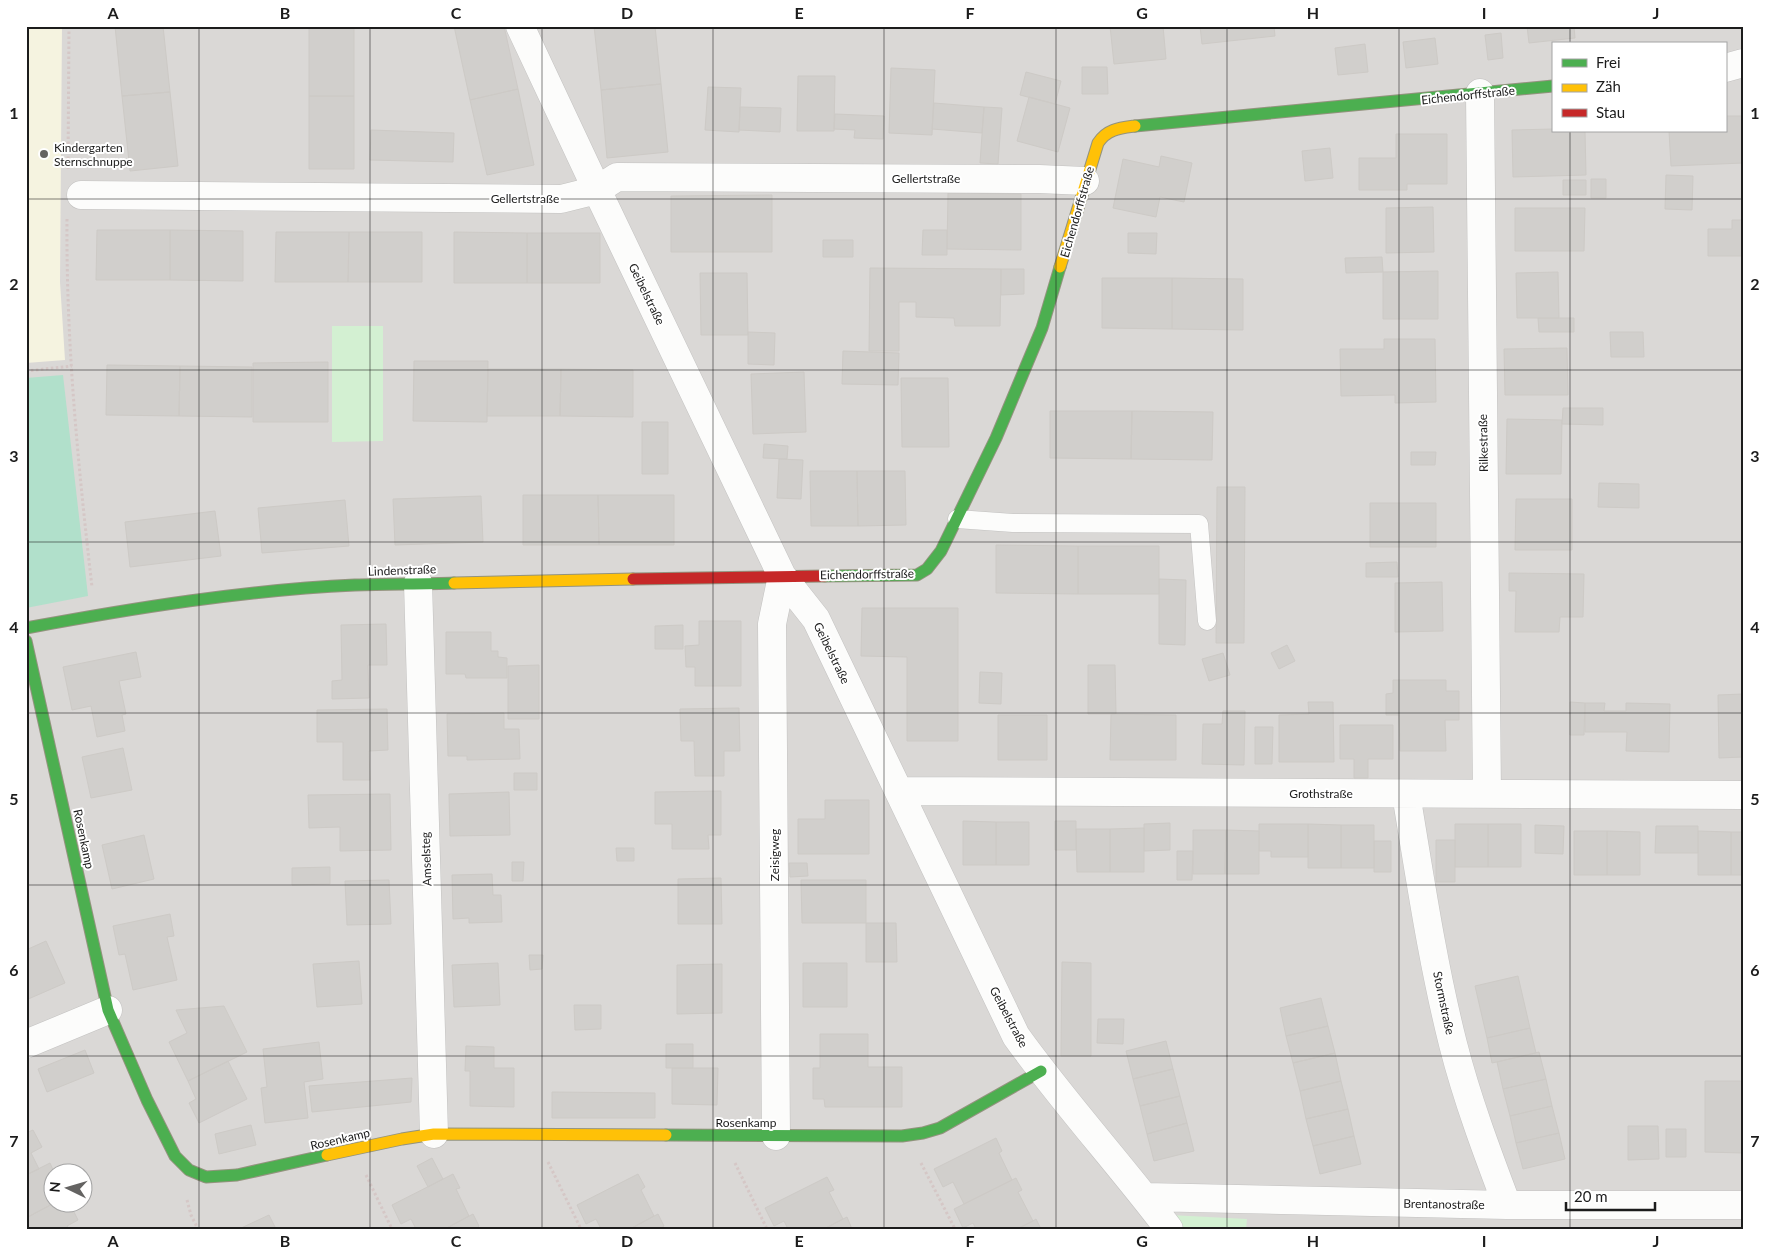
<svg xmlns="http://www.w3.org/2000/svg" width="1769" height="1255" font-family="Lato,sans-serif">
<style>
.residential{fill:#dad8d6;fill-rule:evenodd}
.education{fill:#f5f3e0}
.park{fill:#d3f0d2}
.pitch{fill:#b1e0cb}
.building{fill:#d1cfcc;stroke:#cdcac6}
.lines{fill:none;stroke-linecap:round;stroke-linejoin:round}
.lane-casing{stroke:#c3c2c1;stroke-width:19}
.street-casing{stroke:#c3c2c1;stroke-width:29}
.fast-casing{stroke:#93937e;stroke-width:13}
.slow-casing{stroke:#93937e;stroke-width:13}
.jam-casing{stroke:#93937e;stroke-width:13}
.path{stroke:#d5c7c6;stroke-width:3;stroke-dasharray:2.5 2.5;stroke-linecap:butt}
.lane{stroke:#fcfcfb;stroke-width:18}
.street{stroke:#fcfcfb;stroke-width:28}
.fast{stroke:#4caf50;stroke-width:11}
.slow{stroke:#ffc107;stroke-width:11}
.jam{stroke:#c62828;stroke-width:11}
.grid{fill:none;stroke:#1c1c1c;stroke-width:1;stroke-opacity:0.55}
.poi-dot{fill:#646362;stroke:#fff;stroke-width:2}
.labels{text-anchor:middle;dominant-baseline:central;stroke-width:4;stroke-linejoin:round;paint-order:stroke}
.street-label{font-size:12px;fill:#1c1c1c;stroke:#fff}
.poi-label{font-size:12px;fill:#1c1c1c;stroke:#fff;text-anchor:start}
.neatline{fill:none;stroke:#1c1c1c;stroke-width:2}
.grid-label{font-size:16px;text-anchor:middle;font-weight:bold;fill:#1c1c1c}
</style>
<rect width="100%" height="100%" fill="#eae8e5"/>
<!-- residential -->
<path class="residential" d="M26,26H1743V1229H26ZM1553,44H1725V131H1553ZM52,1172H82V1202H52Z"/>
<!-- education -->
<path class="education" d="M26,26H62L60,282L65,360L26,363Z"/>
<!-- park -->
<path class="park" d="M332,326H383V441L332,442Z
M1170,1215L1247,1219L1246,1229H1180Z"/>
<!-- pitch -->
<path class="pitch" d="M63,375L88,596L26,608V378Z"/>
<!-- building -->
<path class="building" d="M115,26H163L170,92L122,96Z
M309,26H354V96H309Z
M454,26H504L518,89L470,100Z
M594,26H655L661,84L601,90Z
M1110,26H1163L1166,59L1114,64Z
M1200,26H1274L1275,36L1202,44Z
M1527,26H1574L1575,38L1529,43Z
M1501,33L1503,58L1488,60L1485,35Z
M1435,38L1438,64L1406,68L1403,42Z
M1365,44L1368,72L1338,75L1335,48Z
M1082,67H1107L1108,94H1082Z
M891,68L935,70L932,135L889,133Z
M1026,72L1061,81L1055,104L1020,95Z
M798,76H835L834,131H797Z
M661,84L668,152L607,158L601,90Z
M708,87L741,88L739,132L705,130Z
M518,89L534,165L487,175L470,100Z
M170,92L178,166L130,171L122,96Z
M309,96H354V169H309Z
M1029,97L1070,108L1058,152L1017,141Z
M934,103L984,107L982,133L932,129Z
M740,107L781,108L780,132L739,130Z
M984,107L1002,108L998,164L980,163Z
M835,114L884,116L883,139L854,138L855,130L834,129Z
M1725,116H1743V163L1671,166L1669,131H1725Z
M1553,129V131H1585L1586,175L1513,177L1512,130Z
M371,130L454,133L453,162L370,160Z
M1396,134H1447V184H1407V190H1359V158H1396Z
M1330,148L1333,178L1305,181L1302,151Z
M1161,156L1192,163L1184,202L1160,197L1156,217L1113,208L1123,159L1159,167Z
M1666,175L1693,176L1692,210L1665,209Z
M1591,179H1606V198H1591Z
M1563,180H1586V195H1563Z
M948,193L1021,194V250L947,249Z
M772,195V252H671V196Z
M1433,207L1434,252L1386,253V208Z
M1515,208H1585L1584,251H1515Z
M1732,220H1743V256H1708V229H1732Z
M97,230H170V280H96Z
M170,230L243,231V281L170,280Z
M923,230H947V255H922Z
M276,232H349L348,282H275Z
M349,232H422V282H348Z
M454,232L527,233V283H454Z
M527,233H600V283H527Z
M1128,233H1157L1156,254L1128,253Z
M823,240H853V257H823Z
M1382,257L1383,272L1346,273L1345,258Z
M870,268L1001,269L1000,326H955L954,318L916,317V302H899V351H869Z
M1001,269H1024V294L1001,295Z
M1438,271V319H1383V272Z
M1558,272L1559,318H1517L1516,273Z
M700,273H747L748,335H701Z
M1102,278H1172V329L1102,328Z
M1172,278L1243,279V330L1172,329Z
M1538,318H1574V332H1539Z
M748,332L775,333L774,365L748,364Z
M1610,332H1643L1644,357H1611Z
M1384,339H1435L1436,402L1395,403V395L1341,396L1340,349H1384Z
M1567,348L1568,395H1505L1504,349Z
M843,351L899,353L898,385L842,384Z
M414,361H488L487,422L413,421Z
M328,362V422H253V363Z
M107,365L180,366L179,416L106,415Z
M180,366L252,367V417L179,416Z
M488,369H561L560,416H487Z
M561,369L633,370V417L560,416Z
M804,372L806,432L753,434L751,374Z
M901,378H948L949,447H902Z
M1563,408H1603V425L1562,424Z
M1050,411H1132L1131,459L1050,458Z
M1132,411L1213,412L1212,460L1131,459Z
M1507,419L1562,420L1561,474H1506Z
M642,422H668V474H642Z
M764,444L788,446L787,459L763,458Z
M1411,452H1436L1435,465H1411Z
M779,459L803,460L801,499L777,498Z
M810,471H857L858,526H811Z
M857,471H905L906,525L858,526Z
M1599,483L1639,484V508L1598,507Z
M1217,487H1245L1244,643H1216Z
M523,495H598L599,545H523Z
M598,495H674V545H599Z
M481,496L483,542L395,545L393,499Z
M1516,499H1572V550H1515Z
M345,500L349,546L262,553L258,508Z
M1370,503H1436V547H1370Z
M215,511L221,556L130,567L125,522Z
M996,545L1078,546V594L996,593Z
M1078,546H1159V594H1078Z
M1397,562L1398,577H1366V563Z
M1509,573L1584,574L1583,617H1560L1559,632H1515L1516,591H1509Z
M1159,579L1186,580L1185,645L1159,644Z
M1442,582L1443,631L1395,632V583Z
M862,608H958V741H907V657L861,656Z
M699,621H741V686H695V667H686L685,646L699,645Z
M386,624L387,665H368L369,698L332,699V681L342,680L341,625Z
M683,625V649H655V626Z
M446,632H491V651H498V657L507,658V678H466L465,674H446Z
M1287,645L1295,661L1279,669L1271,653Z
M136,652L141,677L119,681L126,714L122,715L125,731L97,737L91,706L72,710L63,667Z
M1223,653L1230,675L1209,681L1202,659Z
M539,665V719H508V666Z
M1088,665H1115L1116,714H1088Z
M980,672L1002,673L1001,704L979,703Z
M1393,680H1446V691H1459V720H1445L1446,751H1400L1399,715H1386V694L1393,693Z
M1743,694V757L1719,758L1718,695Z
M1308,702H1333L1334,762H1279V715L1309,714Z
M1570,702L1585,703L1584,735H1570Z
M1585,703H1605L1604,711H1626V703L1670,704L1669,752L1626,751L1627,732H1585Z
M739,708L740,751H724V776H695L694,741H681L680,709Z
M387,709L388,750L369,751L370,780H343V742H317V710Z
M1223,711H1245L1244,765L1202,764L1203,724H1222Z
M504,713V729H519L520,759L467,760V756H448L447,714Z
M1111,714L1176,715V760H1110Z
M998,715H1047V760H998Z
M1340,725H1393V759H1368V778H1354V759H1340Z
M1255,727H1273L1272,764H1255Z
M123,748L132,790L91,798L82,757Z
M514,773H537V790H514Z
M721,791V835H708L709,849H672V824H655V792Z
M509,792L510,835L450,836L449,794Z
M390,794L391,850L340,851V827L309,828L308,795Z
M825,800H869V854H798V819H825Z
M963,821L996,822V865H963Z
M1055,821H1076V850H1055Z
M996,822H1029V865H996Z
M1170,823V850L1144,851V824Z
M1259,824H1308V857H1271V851H1259Z
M1308,824L1341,825V868H1308Z
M1455,824H1488V867H1455Z
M1488,824H1521V867H1488Z
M1341,825H1374V868H1341Z
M1535,825L1564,826L1563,854L1535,853Z
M1656,826H1698V853H1655Z
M1144,828V872H1110V829Z
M1076,829H1110V872H1077Z
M1193,830H1226L1225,874H1193Z
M1226,830L1259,831V874H1225Z
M1574,831H1607V875H1574Z
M1607,831L1640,832V875H1607Z
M1698,831L1731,832V875H1698Z
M1731,832H1743V875H1731Z
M144,835L154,879L112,889L102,845Z
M1436,840H1455V882H1436Z
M1374,841H1391V872H1374Z
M616,848H634V861H617Z
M1177,851H1193L1192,880H1177Z
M512,862H524L523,881H512Z
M789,863H807L808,876L790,877Z
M330,867V884L292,885V868Z
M492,874L493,895H501L502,922L469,923V918L453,919L452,875Z
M721,878L722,924H678V879Z
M389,880L391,924L347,925L345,881Z
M801,880H866V923H802Z
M170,914L174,936L167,937L177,980L133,990L125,954L119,955L113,926Z
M866,923H896L897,962H866Z
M46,941L65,983L26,1000V950Z
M529,955H543L542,969L530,970Z
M359,961L362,1004L317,1007L313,964Z
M1062,962L1091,963V1056H1061Z
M498,963L500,1005L454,1007L452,965Z
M803,963H847V1007H803Z
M722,964V1013L677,1014V965Z
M1518,976L1530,1028L1487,1038L1475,986Z
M1321,998L1328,1026L1286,1036L1280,1008Z
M574,1005H601V1029L575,1030Z
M224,1006L247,1052L188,1081L169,1042L187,1033L176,1010Z
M1098,1019H1124L1123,1044L1097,1043Z
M1328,1026L1335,1053L1293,1063L1286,1036Z
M1530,1028L1536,1053L1492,1063L1487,1038Z
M820,1034H868V1067H902V1107H825L824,1099H813V1068H820Z
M1166,1041L1173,1069L1133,1079L1126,1051Z
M319,1042L323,1079L304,1082L308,1118L265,1123L261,1088L267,1087L263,1049Z
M666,1044H693V1068H666Z
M466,1046L494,1047V1068H514V1107L470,1106V1071H465Z
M85,1050L94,1073L47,1092L38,1069Z
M1539,1052L1546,1079L1503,1089L1497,1062Z
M1335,1053L1341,1081L1300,1091L1293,1063Z
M228,1061L247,1099L199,1123L189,1103L196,1099L188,1081Z
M672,1068H718L717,1105L672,1104Z
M1173,1069L1180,1096L1140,1106L1133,1079Z
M412,1078L411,1102L312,1112L309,1086Z
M1546,1079L1552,1106L1510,1116L1503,1089Z
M1341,1081L1348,1109L1306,1119L1300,1091Z
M1705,1081H1743V1153L1705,1152Z
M552,1092L655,1093V1118H552Z
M1180,1096L1187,1123L1147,1134L1140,1106Z
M1552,1106L1559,1133L1516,1143L1510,1116Z
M1348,1109L1354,1136L1313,1146L1306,1119Z
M1187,1123L1194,1151L1154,1161L1147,1134Z
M251,1125L256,1145L219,1154L215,1134Z
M1628,1126H1658L1659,1159L1628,1160Z
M1666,1129H1686V1157H1666Z
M33,1130L42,1147L31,1153L39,1169L26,1175V1133Z
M1559,1133L1565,1159L1523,1169L1516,1143Z
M1354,1136L1361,1164L1320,1174L1313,1146Z
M996,1138L1002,1151L999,1153L1012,1180L964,1204L953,1182L943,1187L934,1169Z
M432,1158L443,1179L428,1187L417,1166Z
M50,1163L54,1172H52V1185L49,1187L52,1195V1202H56L26,1218V1175Z
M453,1174L460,1188L456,1189L469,1216L445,1229H416L411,1219L401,1224L392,1205Z
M638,1174L645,1187L641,1190L654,1216L630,1229H601L596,1219L586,1224L577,1205Z
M827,1177L834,1190L829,1192L843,1219L824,1229H788L784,1221L774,1226L765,1208Z
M1016,1178L1022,1190L1018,1192L1033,1221L1017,1229H976L973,1223L963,1228L954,1209Z
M56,1202H69L78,1220L67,1226L69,1229H26V1218Z
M473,1214L479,1226L476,1229H445Z
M658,1214L664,1226L660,1229H630Z
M269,1215L276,1229H239Z
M847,1217L852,1229H824L843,1219Z
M1036,1219L1041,1229H1017L1033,1221Z"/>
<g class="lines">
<!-- lane casing -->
<g class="lane-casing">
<path id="lane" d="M957,519L1013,523L1199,524L1207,621"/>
</g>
<!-- street casing -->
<g class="street-casing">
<path id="street" d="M520,26L597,190L782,576L816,619L1016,1036C1064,1103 1119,1163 1169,1229
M1725,68L1743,63
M1480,93L1487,793
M81,195L561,199L597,190L617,177L1039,179L1085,181
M418,583L434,1134
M899,791L1743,795
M1406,794C1420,877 1432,961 1453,1044C1467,1099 1487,1152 1507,1205
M26,1044L108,1010
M776,1136L772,624L782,576
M1145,1197L1507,1205H1743"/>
</g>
<!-- fast casing -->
<g class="fast-casing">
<path id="fast" d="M1135,126L1553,86
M825,576L917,575L927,569L941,551L996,438L1042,328L1060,267
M26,628C134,608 245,590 355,585C388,584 421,584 454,583
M26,641L108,1010L147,1100L175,1156L189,1170L206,1177L237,1175L327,1155
M666,1135L902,1136L923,1133L940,1128L1041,1071"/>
</g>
<!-- slow casing -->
<g class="slow-casing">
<path id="slow" d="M1060,267L1098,143C1107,129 1120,128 1135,126
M454,583L633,579
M327,1155L402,1139L434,1134L666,1135"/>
</g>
<!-- jam casing -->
<g class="jam-casing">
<path id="jam" d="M633,579L825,576"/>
</g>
<!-- path -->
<path class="path" d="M68,169L69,26
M67,219C66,342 78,465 92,587
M26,371L72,366
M548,1162L581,1229
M735,1163L767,1229
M921,1163L955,1229
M366,1175L392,1229
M187,1200L191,1215L198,1229"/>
<!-- lane -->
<use href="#lane" class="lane"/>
<!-- street -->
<use href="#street" class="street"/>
<!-- fast -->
<use href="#fast" class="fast"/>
<!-- slow -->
<use href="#slow" class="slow"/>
<!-- jam -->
<use href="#jam" class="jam"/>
</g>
<!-- grid -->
<path class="grid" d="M199,26V1229M370,26V1229M542,26V1229M713,26V1229M884,26V1229M1056,26V1229M1227,26V1229M1399,26V1229M1570,26V44M1570,131V1229M26,199H1743M26,370H1743M26,542H1743M26,713H1743M26,885H1743M26,1056H1743"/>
<!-- markers -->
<circle class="poi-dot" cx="44" cy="154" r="5"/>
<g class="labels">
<!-- street labels -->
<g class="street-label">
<text transform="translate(1468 95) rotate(-6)">Eichendorffstraße</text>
<text x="926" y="178">Gellertstraße</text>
<text x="525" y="198">Gellertstraße</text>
<text transform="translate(1077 212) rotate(-74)">Eichendorffstraße</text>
<text transform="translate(647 294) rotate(64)">Geibelstraße</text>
<text transform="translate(1483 443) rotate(-91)">Rilkestraße</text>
<text transform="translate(402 570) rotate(-2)">Lindenstraße</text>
<text transform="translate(867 574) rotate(-1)">Eichendorffstraße</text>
<text transform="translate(832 653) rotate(64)">Geibelstraße</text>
<text x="1321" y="793">Grothstraße</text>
<text transform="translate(84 839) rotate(78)">Rosenkamp</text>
<text transform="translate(774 855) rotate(-90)">Zeisigweg</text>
<text transform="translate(426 859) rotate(-92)">Amselsteg</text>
<text transform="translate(1444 1003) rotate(78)">Stormstraße</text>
<text transform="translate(1009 1017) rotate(62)">Geibelstraße</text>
<text x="746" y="1122">Rosenkamp</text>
<text transform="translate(340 1139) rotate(-13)">Rosenkamp</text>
<text transform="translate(1444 1204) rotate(1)">Brentanostraße</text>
</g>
<!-- poi labels -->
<g class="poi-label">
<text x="54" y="147">Kindergarten<tspan x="54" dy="14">Sternschnuppe</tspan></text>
</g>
</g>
<!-- border -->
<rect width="1769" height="1255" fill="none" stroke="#ffffff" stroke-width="55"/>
<!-- legend -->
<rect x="1552" y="42" width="175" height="90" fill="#ffffff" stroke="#a4a4a4"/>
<rect x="1562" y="59" width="25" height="8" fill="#4caf50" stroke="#a4a4a4"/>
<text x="1596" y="68" font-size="15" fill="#1c1c1c">Frei</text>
<rect x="1562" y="84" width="25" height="8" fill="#ffc107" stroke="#a4a4a4"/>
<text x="1596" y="92" font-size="15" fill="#1c1c1c">Zäh</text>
<rect x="1562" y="109" width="25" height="8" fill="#c62828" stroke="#a4a4a4"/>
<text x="1596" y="118" font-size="15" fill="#1c1c1c">Stau</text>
<!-- north arrow -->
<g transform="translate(68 1188) rotate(275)"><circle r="24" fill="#ffffff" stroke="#a4a4a4"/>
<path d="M0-4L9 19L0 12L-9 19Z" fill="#646362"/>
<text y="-8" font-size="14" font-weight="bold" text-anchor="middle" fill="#1c1c1c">N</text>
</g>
<!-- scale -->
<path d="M1566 1202v8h89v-8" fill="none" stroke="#1c1c1c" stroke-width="2.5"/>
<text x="1574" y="1202" font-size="15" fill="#1c1c1c" stroke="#ffffff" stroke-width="4" paint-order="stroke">20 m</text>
<rect x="28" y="28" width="1714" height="1200" class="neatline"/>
<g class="grid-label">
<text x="113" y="19">A</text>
<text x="285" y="19">B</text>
<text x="456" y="19">C</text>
<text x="627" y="19">D</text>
<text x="799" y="19">E</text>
<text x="970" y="19">F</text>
<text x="1142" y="19">G</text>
<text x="1313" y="19">H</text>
<text x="1484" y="19">I</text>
<text x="1656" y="19">J</text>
<text x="14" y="119">1</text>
<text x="1755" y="119">1</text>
<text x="14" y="290">2</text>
<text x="1755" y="290">2</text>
<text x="14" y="462">3</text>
<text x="1755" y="462">3</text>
<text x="14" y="633">4</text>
<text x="1755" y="633">4</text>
<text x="14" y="805">5</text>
<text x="1755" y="805">5</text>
<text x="14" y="976">6</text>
<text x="1755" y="976">6</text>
<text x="14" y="1147">7</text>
<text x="1755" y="1147">7</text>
<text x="113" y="1247">A</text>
<text x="285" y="1247">B</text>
<text x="456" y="1247">C</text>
<text x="627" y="1247">D</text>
<text x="799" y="1247">E</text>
<text x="970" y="1247">F</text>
<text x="1142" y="1247">G</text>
<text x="1313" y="1247">H</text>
<text x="1484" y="1247">I</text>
<text x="1656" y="1247">J</text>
</g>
</svg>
